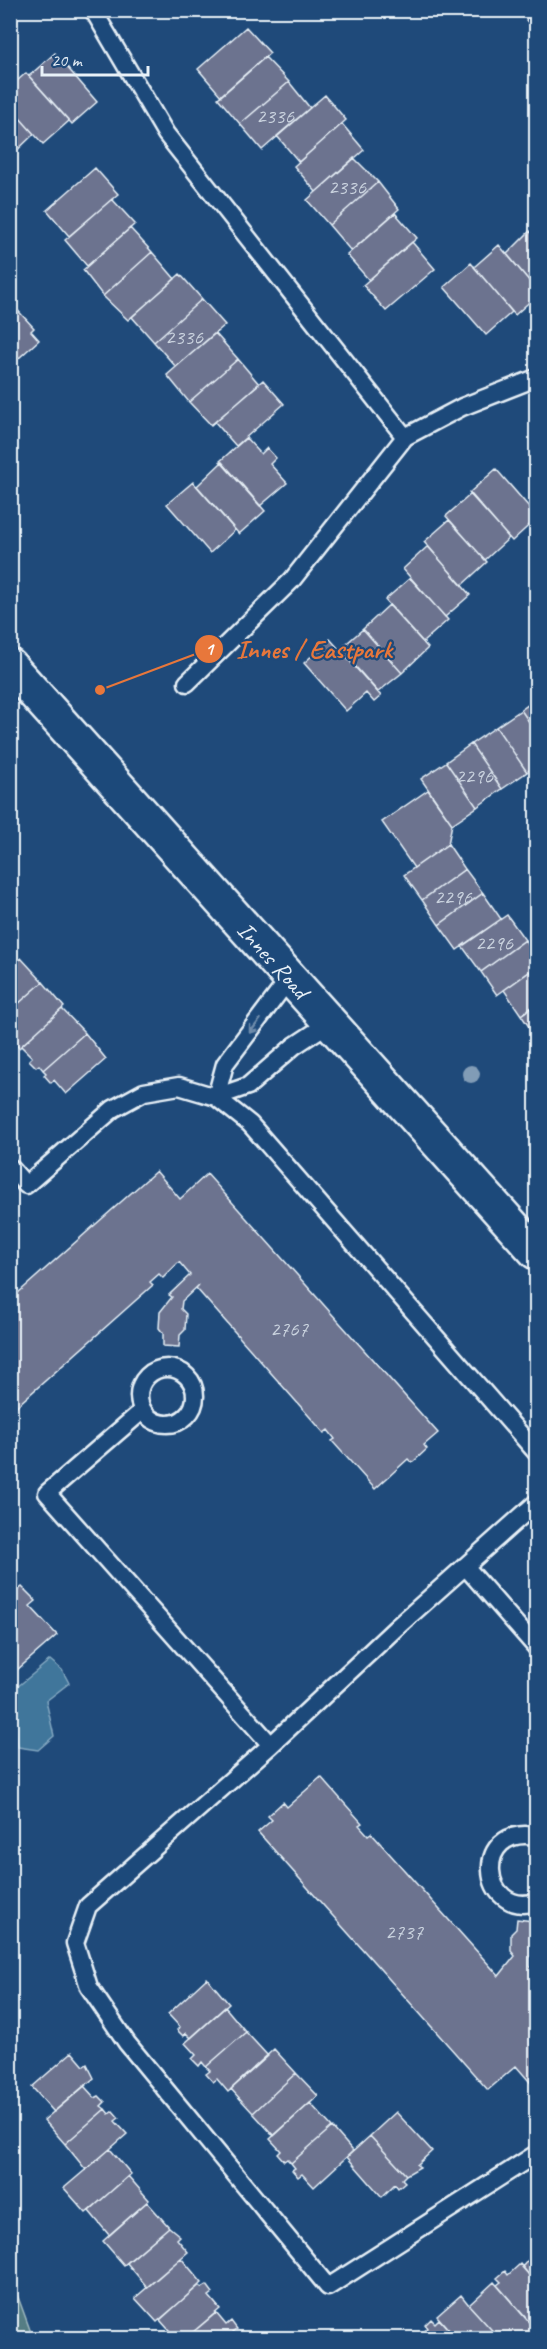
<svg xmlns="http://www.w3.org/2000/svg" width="547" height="2349" font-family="Caveat,sans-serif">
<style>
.green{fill:#547d84;stroke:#9eb7be;stroke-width:1.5}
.water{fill:#3f769b;stroke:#83a7c0;stroke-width:1.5}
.building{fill:#6c738f;stroke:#e8f1f8;stroke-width:1.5}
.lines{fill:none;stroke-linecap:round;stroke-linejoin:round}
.lane-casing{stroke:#e8f1f8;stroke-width:21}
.secondary-casing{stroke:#e8f1f8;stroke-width:38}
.lane{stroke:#1f4a7a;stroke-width:16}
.secondary{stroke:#1f4a7a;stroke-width:33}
.tree{fill:#819cb6}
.oneway{stroke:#6f8dac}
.labels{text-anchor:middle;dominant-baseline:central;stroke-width:4.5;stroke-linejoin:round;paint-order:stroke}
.number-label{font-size:21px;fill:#c9d2de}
.street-label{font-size:24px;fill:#e8f1f8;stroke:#1f4a7a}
.leader{fill:none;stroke:#e8773b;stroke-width:2}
.callout-dot{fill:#e8773b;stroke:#1f4a7a;stroke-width:2}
.mark-label{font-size:18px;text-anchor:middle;font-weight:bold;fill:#fff}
.callout-label{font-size:26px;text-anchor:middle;font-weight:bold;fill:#e8773b;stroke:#1f4a7a;stroke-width:4.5;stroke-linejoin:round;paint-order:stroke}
</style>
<rect width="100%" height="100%" fill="#1f4a7a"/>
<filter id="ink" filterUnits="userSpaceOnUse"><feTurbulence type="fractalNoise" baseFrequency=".0167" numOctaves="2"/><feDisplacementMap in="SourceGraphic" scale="12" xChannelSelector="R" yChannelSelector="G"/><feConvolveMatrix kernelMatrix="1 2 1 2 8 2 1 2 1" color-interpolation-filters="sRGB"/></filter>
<g filter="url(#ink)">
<!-- green -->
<path class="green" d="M10,2278H11L33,2338H11Z"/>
<!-- water -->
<path class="water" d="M50,1660L62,1670L69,1683L46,1701L54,1736L38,1750L18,1747L11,1692Z"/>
<!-- building -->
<path class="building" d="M536,11V32L526,20Z
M246,27L270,53L221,96L198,69Z
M55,53L97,102L72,124L29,76Z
M265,57L289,82L240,124L218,98Z
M26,73L69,121L43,144L10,107V87Z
M289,82L310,108L262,150L240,124Z
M325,95L346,120L299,162L277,136Z
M10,107L34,134L10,157Z
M342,124L364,150L316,192L294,166Z
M354,158L378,182L329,225L307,200Z
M95,168L118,194L69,236L47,210Z
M378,182L399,209L351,251L329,225Z
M112,199L135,224L87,266L65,240Z
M395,213L417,238L369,280L347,255Z
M130,228L152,252L103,296L83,270Z
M530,231L536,239V289L507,254Z
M412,242L435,269L386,311L363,285Z
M499,245L536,289V296L515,315L474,267Z
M152,252L175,279L128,320L103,296Z
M471,263L512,312L486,335L444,287Z
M180,274L202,299L154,342L132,317Z
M202,299L225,325L176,367L154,342Z
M10,302L34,328L31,331L39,340L10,366Z
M215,333L238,359L189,402L167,375Z
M238,359L259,384L211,425L189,402Z
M263,380L284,404L236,446L215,422Z
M246,438L261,454L267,448L276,458L270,464L287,483L260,506L220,461Z
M222,462L265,511L239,534L197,486Z
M496,469L536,515V519L512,541L469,493Z
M193,482L235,530L210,553L167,504Z
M471,494L509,538L485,560L446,516Z
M449,520L487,562L462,585L424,542Z
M428,546L470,595L445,617L403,569Z
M410,578L448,620L423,642L385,600Z
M389,605L428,648L402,673L363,629Z
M363,629L402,673L378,692L340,649Z
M330,639L381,696L374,702L366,693L346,711L304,663Z
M536,699V732L521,710Z
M521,710L536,732V765L527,772L496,727Z
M496,727L527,772L502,789L471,744Z
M471,744L502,789L477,807L446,762Z
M446,762L477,807L452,824L421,779Z
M428,790L452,824L448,844L414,868L382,822Z
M448,844L465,869L422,900L404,875Z
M465,869L483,893L439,925L422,900Z
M483,893L501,919L457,950L439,925Z
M507,915L525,940L481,972L462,946Z
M525,940L536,956V967L497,995L481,972Z
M21,958L43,982L10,1011V968Z
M536,967V1004L521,1015L504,990Z
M43,982L64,1007L19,1048L10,1038V1011Z
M536,1004V1037L521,1015Z
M62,1009L85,1033L43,1070L39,1065L36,1067L29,1060L32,1057L21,1046Z
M85,1033L106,1059L66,1094L54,1080L51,1083L44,1075L46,1073L43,1070Z
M156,1171L180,1199L207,1174L438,1433L424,1445L427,1449L412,1463L408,1459L375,1489L332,1441L335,1439L328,1430L324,1433L196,1288L199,1285L182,1301L181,1309L186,1314L185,1330L180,1335L179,1347L163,1346V1333L159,1328L160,1312L172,1297L169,1295L190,1275L179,1262L163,1278L159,1274L150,1282L153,1285L10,1412V1300Z
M10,1584L17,1591L22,1587L36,1601L30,1606L57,1635L10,1676Z
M321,1777L362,1823L359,1825L368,1835L371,1833L499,1976L515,1956L511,1951V1934L516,1929L517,1919L533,1921L532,1931L536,1937L535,1952L530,1957V1966L536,1973V2089L516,2066L488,2090L258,1832L272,1820L268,1816L283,1802L287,1807Z
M207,1978L229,2004L191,2038L186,2033L183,2036L177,2030L180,2027L168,2014Z
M225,2007L246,2032L206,2067L202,2062L199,2066L192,2059L196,2055L185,2043Z
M246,2032L268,2056L228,2092L217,2079L213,2082L206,2074L210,2071L206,2067Z
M274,2049L296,2073L253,2113L231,2089Z
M72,2052L84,2066L87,2064L94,2078L54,2112L32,2087Z
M296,2073L318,2096L274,2136L253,2113Z
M84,2086L95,2098L99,2096L105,2102L101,2106L105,2109L65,2144L44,2120Z
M310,2103L332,2127L291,2163L287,2159L284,2161L278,2154L281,2151L270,2139Z
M105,2109L109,2114L113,2111L119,2118L115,2121L127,2134L86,2170L65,2144Z
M396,2112L432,2151L417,2165L420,2167L406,2175L370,2136Z
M332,2127L353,2151L314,2187L302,2174L298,2177L292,2170L295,2168L291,2163Z
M370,2136L406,2175L402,2179L405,2182L398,2188L395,2184L382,2197L347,2157Z
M110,2149L131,2174L86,2213L64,2188Z
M128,2176L149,2200L109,2235L89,2211Z
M147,2202L169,2227L124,2265L103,2241Z
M169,2227L180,2236L177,2239L188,2252L147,2287L127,2263Z
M536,2251V2283L522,2267Z
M181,2258L202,2283L157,2322L135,2298Z
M520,2264L536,2283V2321L532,2325L497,2285L501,2282L497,2278L505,2271L508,2275Z
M494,2282L534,2328L522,2338H499L469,2305Z
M199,2285L202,2288L207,2285L213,2293L209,2296L220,2309L186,2338H176L160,2320Z
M461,2295L469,2305L499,2338H456L437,2316Z
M216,2313L226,2325L231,2321L237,2329L233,2332L238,2338H186Z
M431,2319L435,2323L439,2319L456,2338H416L427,2328L425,2325Z"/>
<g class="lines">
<!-- lane casing -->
<g class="lane-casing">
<path id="lane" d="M93,10L166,134L405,437
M187,683L292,580L405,437L462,407L536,378
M289,979L225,1064L216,1097L248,1086L294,1046L329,1023
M10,1167L26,1185L113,1109L144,1092L179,1086L216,1097L250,1124L536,1452
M139 1396a28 28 0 1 1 56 0a28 28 0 1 1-56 0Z
M142,1411L47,1493L271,1745L397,1627L536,1503
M465,1566L536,1647
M271,1745L88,1906L75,1943L89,1987L127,2043L328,2287L536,2154
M536,1836C472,1824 480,1918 536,1902"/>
</g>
<!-- secondary casing -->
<g class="secondary-casing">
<path id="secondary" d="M10,666L536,1252"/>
</g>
<!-- lane -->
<use href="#lane" class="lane"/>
<!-- secondary -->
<use href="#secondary" class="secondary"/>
</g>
<!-- trees -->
<circle class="tree" cx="471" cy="1074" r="9"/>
<!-- one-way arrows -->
<defs><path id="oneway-shaft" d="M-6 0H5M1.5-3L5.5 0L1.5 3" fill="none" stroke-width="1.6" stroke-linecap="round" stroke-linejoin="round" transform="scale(1.5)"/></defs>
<use class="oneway" href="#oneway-shaft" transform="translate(255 1026) rotate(128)"/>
</g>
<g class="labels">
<!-- number labels -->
<g class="number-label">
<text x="275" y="116">2336</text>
<text x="347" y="187">2336</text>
<text x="184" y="337">2336</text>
<text x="474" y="776">2296</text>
<text x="453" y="897">2296</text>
<text x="494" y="943">2296</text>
<text x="289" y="1329">2767</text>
<text x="404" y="1932">2737</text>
</g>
<!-- street labels -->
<g class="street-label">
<text transform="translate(273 960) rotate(48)">Innes Road</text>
</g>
</g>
<!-- callouts -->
<path class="leader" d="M100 690L209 649"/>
<g class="callout-dot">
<circle cx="100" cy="690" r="6"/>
<circle cx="209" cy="649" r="15"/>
</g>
<g class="mark-label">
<text x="209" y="655">1</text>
</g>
<g class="callout-label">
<text x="314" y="658">Innes / Eastpark</text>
</g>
<!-- margin -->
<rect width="547" height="2349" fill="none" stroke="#1f4a7a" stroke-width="36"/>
<rect x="18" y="18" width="511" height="2313" fill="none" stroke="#e8f1f8" stroke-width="2" filter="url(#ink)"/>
<!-- scale -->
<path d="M42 66v9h106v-9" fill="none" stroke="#e8f1f8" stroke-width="3"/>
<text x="51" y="66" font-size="18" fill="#e8f1f8" stroke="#1f4a7a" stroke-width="4.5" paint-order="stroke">20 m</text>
</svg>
